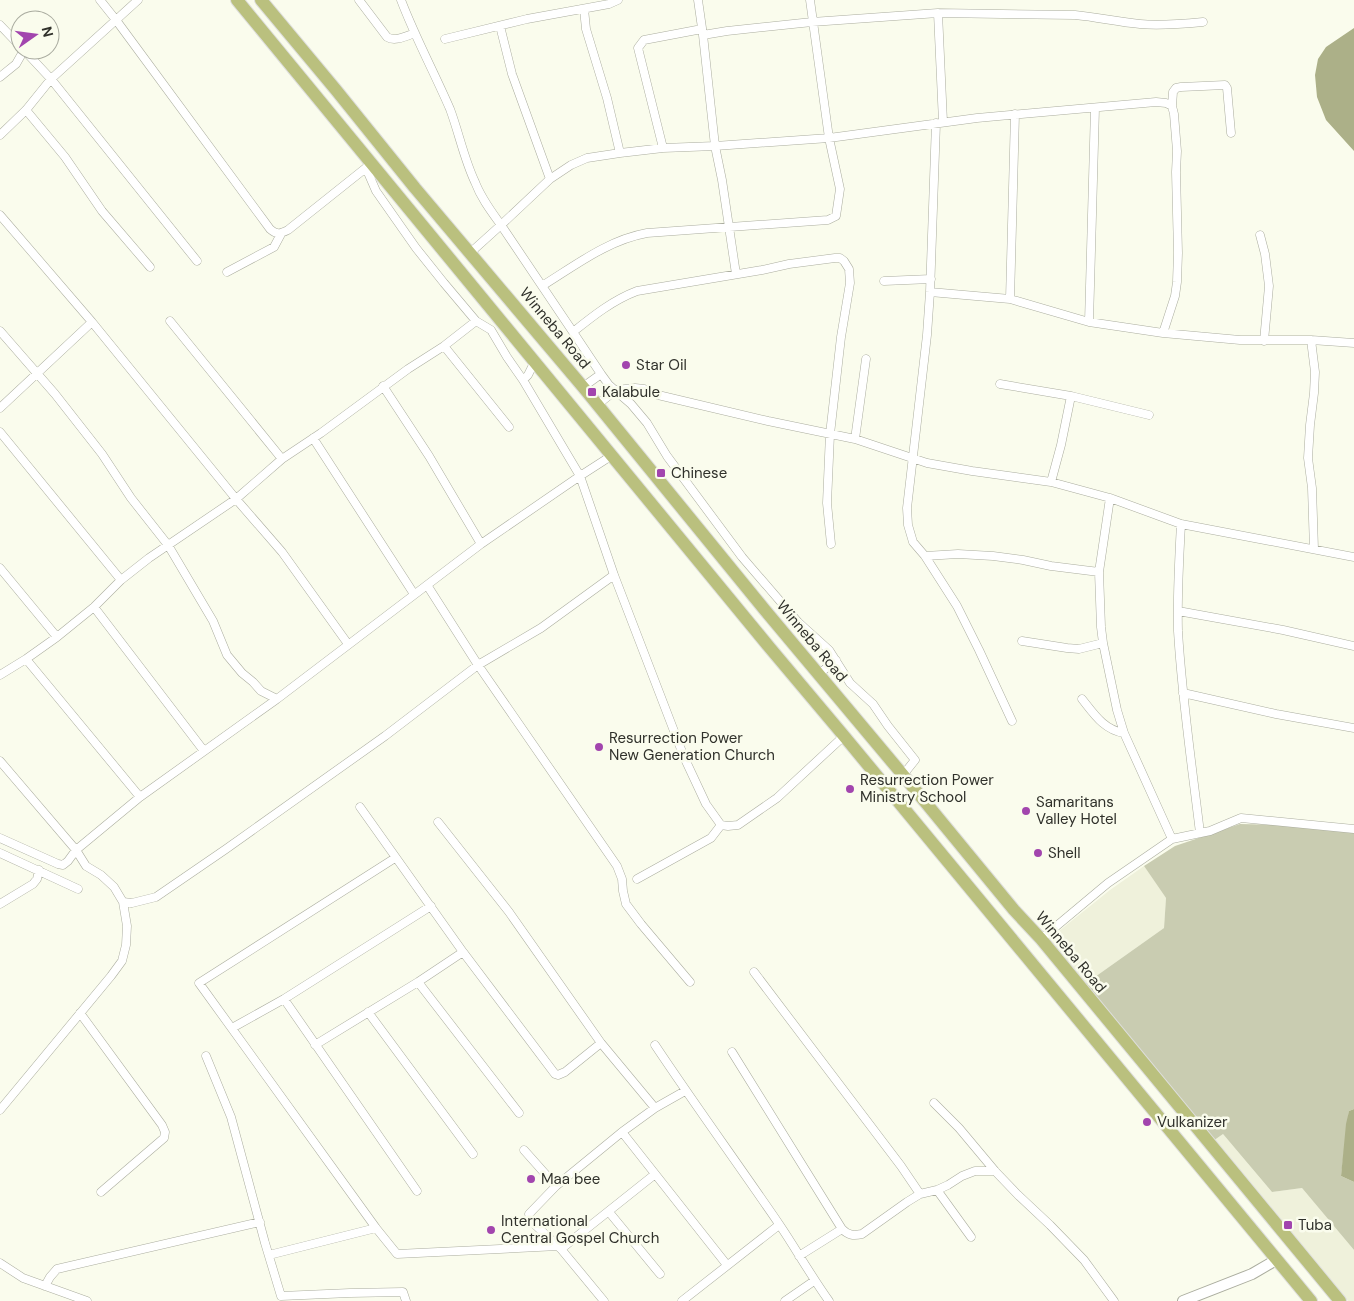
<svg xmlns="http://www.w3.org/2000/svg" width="1354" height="1301" font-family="'DM Sans',sans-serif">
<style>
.built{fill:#eff1db}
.green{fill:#c9ccb1}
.water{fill:#acb088}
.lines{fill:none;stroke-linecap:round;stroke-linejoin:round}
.minor-casing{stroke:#abad9f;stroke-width:9}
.tertiary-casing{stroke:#abad9f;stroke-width:12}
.trunk-casing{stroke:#dededd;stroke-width:14}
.minor{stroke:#fff;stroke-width:8}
.tertiary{stroke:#fff;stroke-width:10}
.trunk{stroke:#bac07e;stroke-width:12}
.poi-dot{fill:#a245ae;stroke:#fafced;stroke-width:2}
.labels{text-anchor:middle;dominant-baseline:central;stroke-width:5;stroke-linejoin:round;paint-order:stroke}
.street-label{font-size:15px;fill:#30312b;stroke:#fafced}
.poi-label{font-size:15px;fill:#30312b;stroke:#fafced;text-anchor:start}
</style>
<rect width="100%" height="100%" fill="#fafced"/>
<!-- built -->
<path class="built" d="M1144,866L1166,898L1164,928L1085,984L1049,939L1110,890Z
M1223,1134L1272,1192L1302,1188L1354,1250V1301H1348L1213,1141Z"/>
<!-- green -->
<path class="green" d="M1240,824L1288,825L1354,832V1109L1349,1111L1341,1176L1354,1182V1250L1302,1188L1272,1192L1223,1134L1213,1141L1085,984L1164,928L1166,898L1144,866L1175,846Z"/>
<!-- water -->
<path class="water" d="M1354,28V151L1326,120L1317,97L1315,75L1318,59L1326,47Z
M1354,1109V1182L1341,1176L1346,1124L1349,1111Z"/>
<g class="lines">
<!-- minor casing -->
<g class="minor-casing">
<path id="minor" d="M100,0L116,20L270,229C277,235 280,234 288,230L372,163
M359,0L387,37C395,42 406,36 415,33
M401,0C415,37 434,72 450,109C459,133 464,159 475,182C481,198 491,211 501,225L550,179L571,165L587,158L620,153L663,148L715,146L829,138L977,118L1156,102L1166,103L1172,106
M698,0L703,35L715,146L722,180L736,274
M584,9L586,29L607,98L620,153
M938,13L943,122
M0,25L20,46
M500,26L512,74L550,179
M703,35L727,31L812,22L938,13L1075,15C1097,17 1118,22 1140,24C1161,26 1182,24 1203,22
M445,39L527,19L609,4L618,0
M24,50L51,79L138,0
M0,77L16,64L24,50
M26,110L65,157L102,211L150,267
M936,123L930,292L927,335L907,508L908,525L913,542L925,556L957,606L979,650L1012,721
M0,135L26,110L51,79L197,261
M663,148L638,48L644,40L702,29
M366,168L376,191L416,248L444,283L476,321L491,330L507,357L523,380L528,375L535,361
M0,215L92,322L236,499L282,552L348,644
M1260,235L1265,254L1269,286L1264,341
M470,253L501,225L573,332
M227,272L274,247L281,234
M884,281L931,279
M542,286C576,265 608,240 647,233L828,220L836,216L840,189L829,138L810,0
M930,292L1010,299L1089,322L1163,333L1240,340H1311L1354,343
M1010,299L1015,114
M170,321L282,459
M1089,322L1095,108
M0,331L55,394L102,454L131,498L168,545L213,621L227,655L242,673L253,682L261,691L277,699
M1163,333L1175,296L1177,282L1178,253L1176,172L1177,151L1174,114L1172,106L1173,92L1176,88L1181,87L1225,85L1227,88L1231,133
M1311,340L1315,372L1314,393L1310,425L1308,458L1312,488L1314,549
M444,346L509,427
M601,374L609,385L631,404L647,423L667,456L742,557L798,622L829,650L850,683L873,704L888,726L915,760L903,775
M523,380L580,476L614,575L684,757L706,804L721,825L728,826L738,825L777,798L844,736
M1000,384L1071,396L1061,445L1051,482
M383,386L429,456L481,544
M583,387L601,374L573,332C593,316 613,300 637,291L762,270L789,264L835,258H840L844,261L849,269L850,283L841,337L830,434L827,503L831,544
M1071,396L1149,415
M597,405L616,390L635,388L644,389L658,395L768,421L855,439L927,463L972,471L1051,482L1110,498L1181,524L1354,557
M0,408L92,322
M0,432L121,580
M313,438L414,594
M855,439L866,359
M1110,498L1099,572L1101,627L1103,643L1117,710L1124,733L1172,839
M1181,524C1179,560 1177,596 1178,631C1182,699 1192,766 1200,833
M925,556L958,554L993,556L1023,560L1051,566L1099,572
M0,568L57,637
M427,585L478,665L617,866L622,879L623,891L626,904L641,924L690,982
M94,607L204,751
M1178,611L1283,630L1354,646
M1022,641L1067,648L1079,649L1103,643
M26,659L140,797
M819,674L836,660
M0,675L26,659L57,637L94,607L121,580L149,558L236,499L282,459L321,433L408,369L444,346L476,321
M1183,693L1276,714L1354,728
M1082,699C1094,714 1104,730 1124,733
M0,761L76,850L86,866L101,875L114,887L123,902L127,926L126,945L122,961L111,976L0,1110
M360,807L463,952L555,1074L558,1075L565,1072L601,1043
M438,822L509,912L601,1043L655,1108
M0,838L58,864L63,865L68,861L76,850L140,797L277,699L481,544L580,476L611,456
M0,853L78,889
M395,858L199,983L376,1228L397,1254L558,1246
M637,879L711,838L721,825
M123,902L132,903L156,897L226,849L385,736L478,665L541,628L614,575
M0,904L33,884L37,879L39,870
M1041,939L1108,883L1172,839L1210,831L1241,818L1354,829
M754,972L901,1166L920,1194
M418,982L519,1113
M284,999L417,1191
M368,1012L473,1154
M80,1013L162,1125L165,1132L164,1138L101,1192
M232,1028L284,999L431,906
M315,1045L418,982L463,952
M655,1045C695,1105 738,1164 779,1224C796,1249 811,1276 829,1301
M732,1052L842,1229
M206,1056L231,1117L265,1243L281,1296L350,1293L403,1292L406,1301
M934,1103L959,1128L995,1171L1018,1195L1050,1225L1084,1260L1114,1301
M622,1132L727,1265
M524,1150L556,1186
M937,1190L971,1237
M609,1212L660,1274
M561,1249L654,1175
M269,1255L376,1228
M799,1256L842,1229C848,1235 853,1236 862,1234L907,1202L920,1194L937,1190L948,1185L962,1176L975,1171H995
M0,1263L23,1278L87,1301
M45,1286L50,1277L57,1269L260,1222
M604,1301L561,1249L531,1221L529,1214L556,1186L622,1132L655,1108L685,1091
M682,1301L779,1225
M785,1301L814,1281"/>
</g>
<!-- tertiary casing -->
<g class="tertiary-casing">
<path id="tertiary" d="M1183,1301L1252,1274L1276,1260"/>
</g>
<!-- trunk casing -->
<g class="trunk-casing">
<path id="trunk" d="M237,0L770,648L844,736L1311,1301
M261,0L336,90L415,188L583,387L764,609L903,775L1014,910L1041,939L1340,1301"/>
</g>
<!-- minor -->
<use href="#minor" class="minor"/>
<!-- tertiary -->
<use href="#tertiary" class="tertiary"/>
<!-- trunk -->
<use href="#trunk" class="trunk"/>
</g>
<!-- markers -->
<g class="poi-dot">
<circle cx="626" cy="365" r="5"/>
<rect x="587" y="387" width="10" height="10" rx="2.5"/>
<rect x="656" y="468" width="10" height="10" rx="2.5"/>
<circle cx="599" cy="747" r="5"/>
<circle cx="850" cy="789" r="5"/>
<circle cx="1026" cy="811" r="5"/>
<circle cx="1038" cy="853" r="5"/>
<circle cx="1147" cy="1122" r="5"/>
<circle cx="531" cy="1179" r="5"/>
<rect x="1283" y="1220" width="10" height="10" rx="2.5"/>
<circle cx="491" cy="1230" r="5"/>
</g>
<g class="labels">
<!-- street labels -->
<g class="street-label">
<text transform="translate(555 328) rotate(50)">Winneba Road</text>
<text transform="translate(812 641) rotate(50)">Winneba Road</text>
<text transform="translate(1071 952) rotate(50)">Winneba Road</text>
</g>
<!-- poi labels -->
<g class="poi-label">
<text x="636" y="365">Star Oil</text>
<text x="602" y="392">Kalabule</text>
<text x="671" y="473">Chinese</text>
<text x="609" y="738">Resurrection Power<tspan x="609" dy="17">New Generation Church</tspan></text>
<text x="860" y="780">Resurrection Power<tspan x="860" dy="17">Ministry School</tspan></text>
<text x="1036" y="802">Samaritans<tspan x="1036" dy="17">Valley Hotel</tspan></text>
<text x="1048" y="853">Shell</text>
<text x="1157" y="1122">Vulkanizer</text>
<text x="541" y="1179">Maa bee</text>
<text x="501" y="1221">International<tspan x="501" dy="17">Central Gospel Church</tspan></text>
<text x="1298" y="1225">Tuba</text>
</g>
</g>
<!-- north arrow -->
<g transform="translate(35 35) rotate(76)"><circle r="24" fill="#fafced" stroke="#a9ab9f"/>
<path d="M0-4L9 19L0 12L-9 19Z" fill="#a245ae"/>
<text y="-8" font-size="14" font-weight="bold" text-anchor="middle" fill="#30312b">N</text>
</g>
</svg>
